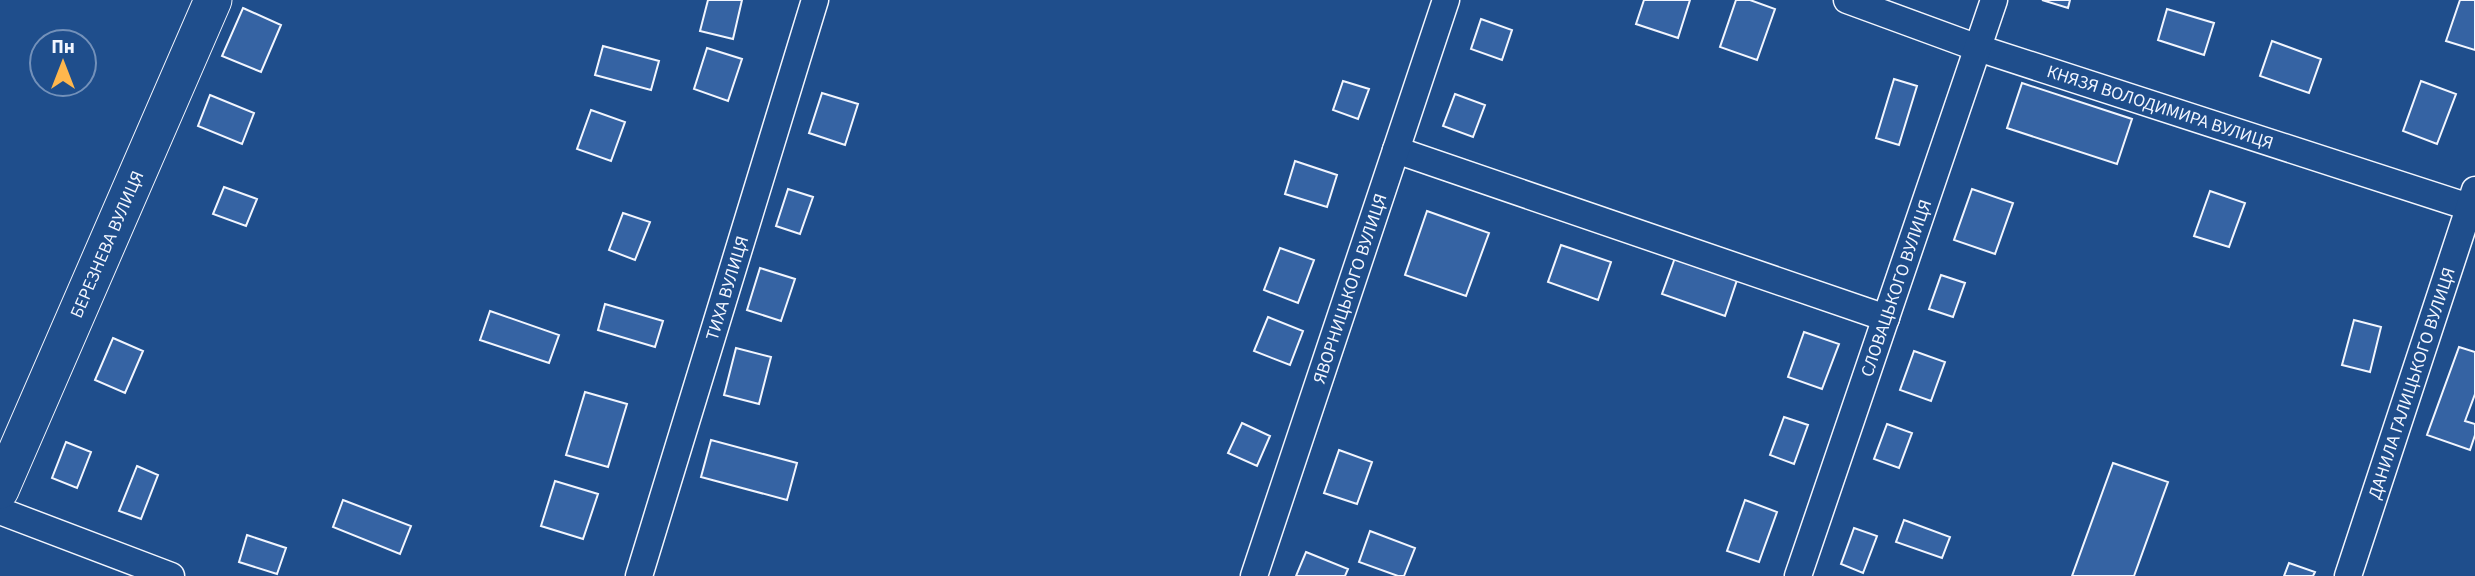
<svg xmlns="http://www.w3.org/2000/svg" width="2475" height="576" font-family="'Source Sans 3',sans-serif">
<style>
.building{fill:#3563a3;stroke:#f2f6ff;stroke-width:2}
.lines{fill:none;stroke-linecap:round;stroke-linejoin:round}
.minor-casing{stroke:#f2f6ff;stroke-width:29}
.secondary-casing{stroke:#f2f6ff;stroke-width:39}
.minor{stroke:#1f4e8c;stroke-width:26}
.secondary{stroke:#1f4e8c;stroke-width:37}
.labels{text-anchor:middle;dominant-baseline:central;stroke-width:5;stroke-linejoin:round;paint-order:stroke}
.street-label{font-size:18px;fill:#f2f6ff;stroke:#1f4e8c}
</style>
<rect width="100%" height="100%" fill="#1f4e8c"/>
<!-- building -->
<path class="building" d="M708,0H742L733,39L700,31Z
M1644,0H1690L1678,38L1636,24Z
M1736,0H1750L1775,9L1757,60L1720,47Z
M2042,0H2070L2068,8Z
M2460,0H2475V50L2446,41Z
M243,8L281,25L261,72L222,56Z
M2167,9L2214,23L2204,55L2158,40Z
M1481,19L1512,30L1502,60L1471,49Z
M2272,41L2321,59L2309,93L2260,76Z
M603,46L659,61L651,90L595,75Z
M707,48L742,59L728,101L694,89Z
M1894,79L1917,86L1899,145L1876,138Z
M1343,81L1369,89L1358,119L1333,110Z
M2421,81L2456,94L2437,144L2403,131Z
M2022,83L2132,119L2117,164L2007,128Z
M822,93L858,104L845,145L809,133Z
M1455,94L1485,105L1473,137L1443,126Z
M210,95L254,113L242,144L198,126Z
M591,110L625,122L611,161L577,149Z
M1295,161L1337,175L1327,207L1285,194Z
M224,187L257,199L246,226L213,214Z
M788,189L813,197L800,234L776,226Z
M1972,189L2013,203L1995,254L1954,240Z
M2210,191L2245,203L2229,247L2194,236Z
M1427,211L1489,233L1466,296L1405,275Z
M623,213L650,222L635,260L609,250Z
M1561,245L1611,262L1598,300L1548,282Z
M1280,248L1314,260L1298,303L1264,290Z
M1676,255L1738,277L1725,316L1662,294Z
M760,268L795,279L781,321L747,310Z
M1941,275L1965,283L1953,317L1929,309Z
M605,304L663,321L655,347L598,330Z
M490,311L559,335L549,363L480,340Z
M1268,317L1303,331L1290,365L1254,351Z
M2354,320L2381,327L2370,372L2342,365Z
M1804,332L1839,344L1822,389L1788,377Z
M113,338L143,351L125,393L95,380Z
M2459,347L2475,352V394L2465,421L2475,424V435L2470,450L2427,435Z
M736,348L771,357L759,404L724,395Z
M1914,351L1945,362L1931,401L1900,390Z
M585,392L627,404L608,467L566,455Z
M1784,417L1808,425L1794,464L1770,455Z
M1242,423L1270,436L1257,466L1228,453Z
M1887,424L1912,433L1899,468L1874,459Z
M711,440L797,463L787,500L701,477Z
M66,442L91,452L77,488L52,478Z
M1339,450L1372,462L1357,504L1324,493Z
M2113,463L2168,482L2134,576H2072Z
M137,466L158,475L141,519L119,511Z
M555,481L598,494L583,539L541,526Z
M343,500L411,526L400,554L333,527Z
M1745,500L1777,512L1759,562L1727,551Z
M1904,520L1950,537L1942,558L1896,542Z
M1854,528L1877,536L1863,573L1841,564Z
M1370,531L1415,548L1404,576H1398L1359,562Z
M247,535L286,548L277,574L239,562Z
M1306,552L1348,569L1345,576H1296Z
M2289,563L2315,572L2313,576H2284Z"/>
<g class="lines">
<!-- minor casing -->
<g class="minor-casing">
<g id="minor">
<path id="s1" d="M1847,0L1978,48L2475,209"/>
<path d="M1396,150L1886,318"/>
<path d="M0,511L171,576"/>
<path id="s2" d="M639,576L815,0"/>
<path id="s3" d="M1254,576L1446,0"/>
<path id="s4" d="M1798,576L1994,0"/>
<path id="s5" d="M2348,576L2475,190"/>
</g>
</g>
<!-- secondary casing -->
<g class="secondary-casing">
<g id="secondary">
<path id="s6" d="M0,490L213,0"/>
</g>
</g>
<!-- minor -->
<use href="#minor" class="minor"/>
<!-- secondary -->
<use href="#secondary" class="secondary"/>
</g>
<g class="labels">
<!-- street labels -->
<g class="street-label">
<text stroke="none"><textPath href="#s1" startOffset="331">КНЯЗЯ ВОЛОДИМИРА ВУЛИЦЯ</textPath></text>
<text stroke="none"><textPath href="#s6" startOffset="268">БЕРЕЗНЕВА ВУЛИЦЯ</textPath></text>
<text stroke="none"><textPath href="#s2" startOffset="301">ТИХА ВУЛИЦЯ</textPath></text>
<text stroke="none"><textPath href="#s3" startOffset="303">ЯВОРНИЦЬКОГО ВУЛИЦЯ</textPath></text>
<text stroke="none"><textPath href="#s4" startOffset="304">СЛОВАЦЬКОГО ВУЛИЦЯ</textPath></text>
<text stroke="none"><textPath href="#s5" startOffset="203">ДАНИЛА ГАЛИЦЬКОГО ВУЛИЦЯ</textPath></text>
</g>
</g>
<!-- north arrow -->
<g transform="translate(63 63)"><circle r="33" fill="#1f4e8c" stroke="#7391ba" stroke-width="2"/>
<path d="M0-5L12 26L0 18L-12 26Z" fill="#ffb74d"/>
<text y="-10" font-size="19" font-weight="bold" text-anchor="middle" fill="#f2f6ff">Пн</text>
</g>
</svg>
